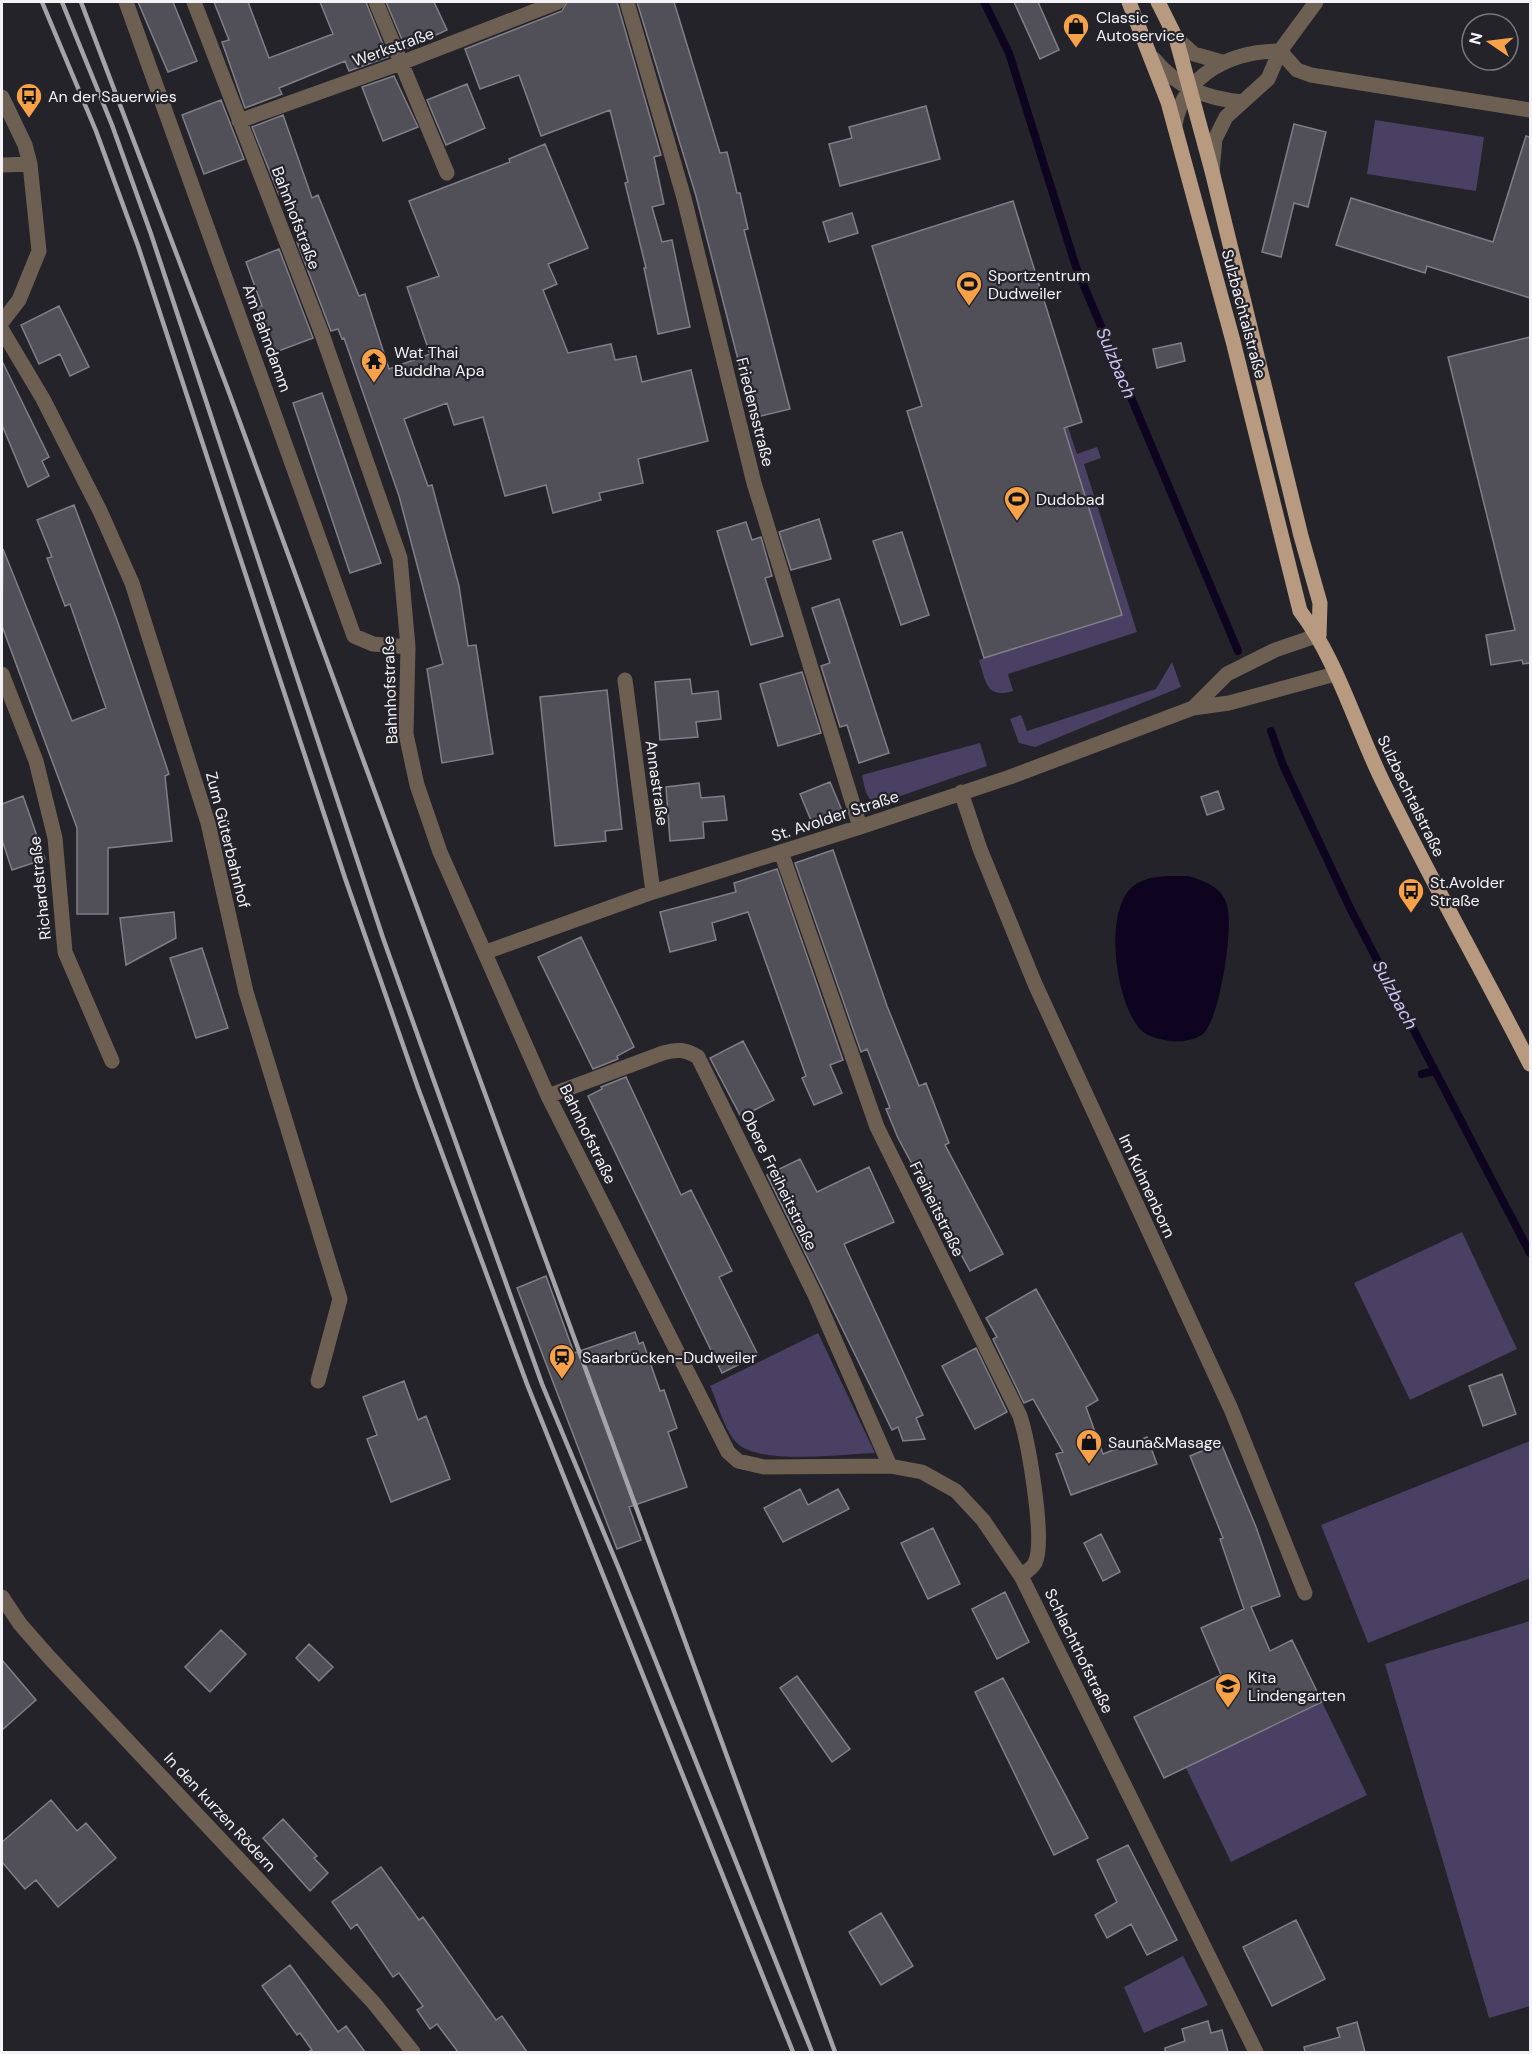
<svg xmlns="http://www.w3.org/2000/svg" width="1532" height="2054" font-family="'DM Sans',sans-serif">
<style>
.green{fill:#4a4063}
.water{fill:#0e0420}
.lines{fill:none;stroke-linecap:round;stroke-linejoin:round}
.stream{stroke:#0e0420;stroke-width:8}
.building{fill:#514f57;stroke:#807e87;stroke-width:1.5}
.minor{stroke:#6e5f53;stroke-width:15}
.major{stroke:#b89a80;stroke-width:15}
.rail{stroke:#a4a3a9;stroke-width:4.5}
.labels{text-anchor:middle;dominant-baseline:central;stroke-width:4.5;stroke-linejoin:round;paint-order:stroke}
.poi-label{font-size:16px;fill:#f3f2f7;stroke:#24232a;text-anchor:start}
.street-label{font-size:16px;fill:#f3f2f7;stroke:#24232a}
.water-label{font-size:18px;font-style:italic;fill:#d0c2f5;stroke:#24232a}
</style>
<rect width="100%" height="100%" fill="#24232a"/>
<!-- green -->
<path class="green" d="M1375,120L1484,137L1476,191L1367,174Z
M1068,427L1077,454L1097,447L1101,458L1084,464L1137,632L1008,674L1013,691C986,699 986,682 979,660L1121,615L1064,428Z
M1172,662L1181,687L1035,747L1019,743L1010,719L1021,715L1027,731L1156,689Z
M980,743L987,766L880,803C865,802 865,787 862,775Z
M1462,1232L1517,1349L1410,1400L1354,1283Z
M818,1333L875,1453C843,1454 761,1465 738,1444C724,1431 718,1403 710,1386Z
M1530,1441V1578L1368,1643L1321,1525Z
M1530,1621V2006L1489,2018L1385,1664Z
M1322,1702L1367,1795L1231,1862L1186,1768Z
M1183,1956L1208,2005L1144,2033L1124,1987Z"/>
<!-- water -->
<path class="water" d="M1189,876C1204,881 1222,887 1227,905C1234,926 1220,1017 1204,1033C1195,1041 1181,1042 1170,1041C1160,1039 1147,1037 1140,1029C1116,1002 1103,914 1132,887C1147,874 1170,876 1189,876Z"/>
<g class="lines">
<!-- stream -->
<path class="stream" d="M984,2L1009,53L1076,267L1238,651
M1271,731L1283,765L1350,908L1530,1253
M1422,1074L1435,1071"/>
</g>
<!-- building -->
<path class="building" d="M138,2H173L197,61L168,72Z
M214,2H248L269,58L333,34L320,2H366L388,57L349,71L345,61L279,88L282,94L245,108L222,42L229,40Z
M386,2H434L447,30L406,49Z
M567,2H617L661,155L654,157L664,204L652,207L662,242L672,240L690,327L658,334L644,268H646L625,183L628,182L610,110L541,136L519,75L480,89L465,49L562,11Z
M637,2H674L720,153L727,152L737,193H740L748,229L744,230L790,409L753,418L696,196Z
M1014,2H1038L1059,50L1040,59Z
M394,76L418,127L383,141L362,87Z
M467,84L485,128L446,145L427,100Z
M221,100L244,159L204,174L182,115Z
M926,106L940,159L840,186L829,144L852,138L849,127Z
M283,115L312,198L318,195L359,296L365,294L389,369L430,354L407,287L439,276L409,201L510,162L509,159L545,144L588,248L548,264L557,284L543,290L568,353L611,344L615,360L636,356L642,382L691,370L708,441L638,459L643,483L599,493L601,500L553,513L546,485L505,496L483,417L454,425L447,403L404,419L428,486L432,485L459,586L468,646L476,645L493,754L442,763L427,669L443,664L399,496L344,338L342,339L338,329L331,331L297,242L303,240L284,194L279,195L252,127Z
M1294,124L1326,132L1308,207L1294,203L1281,257L1262,252Z
M1526,136L1530,137V298L1427,266L1425,273L1336,245L1351,198L1493,242Z
M1013,201L1082,422L1064,428L1122,615L984,658L907,411L922,406L872,246Z
M852,213L858,233L829,242L823,222Z
M279,249L313,338L273,353L257,307L262,306L246,262Z
M59,306L89,367L70,376L60,354L39,364L21,325Z
M1530,337V663L1523,664L1522,660L1491,665L1486,635L1515,630L1448,357Z
M1181,343L1185,361L1157,368L1153,349Z
M2,361L49,457L42,461L49,476L28,487L2,425Z
M322,393L381,563L350,573L293,403Z
M74,505L117,620L169,774L165,776L172,841L108,848V914H77V828L2,626L3,549L72,721L106,708L70,604L65,606L47,558L52,557L37,520Z
M819,519L831,559L791,570L779,532Z
M746,522L752,540L761,537L772,576L765,578L783,636L751,645L717,531Z
M902,532L929,615L901,625L873,541Z
M839,599L889,753L859,763L847,725L840,727L821,666L830,663L812,608Z
M802,672L821,733L778,746L760,684Z
M690,679L692,694L718,691L721,719L696,722L698,737L660,740L655,682Z
M607,690L622,829L605,831L606,841L555,846L540,697Z
M830,782L843,813L813,825L800,794Z
M699,783L701,798L724,796L727,820L703,822L704,838L670,841L666,787Z
M1218,791L1224,809L1207,815L1201,797Z
M23,796L45,859L12,870L2,840V804Z
M833,850L887,1006L919,1086L926,1083L949,1143L945,1145L1003,1254L970,1271L898,1138L886,1109L890,1108L867,1049L861,1052L795,863Z
M777,869L843,1060L830,1065L842,1093L814,1105L802,1078L806,1076L748,912L712,923L716,940L670,952L660,912L736,892L734,883Z
M174,912L176,938L126,965L120,918Z
M581,937L634,1047L617,1056L618,1059L593,1069L538,957Z
M202,948L228,1028L196,1038L170,958Z
M743,1041L774,1100L741,1117L710,1058Z
M626,1077L681,1195L691,1190L732,1271L719,1277L758,1355L722,1373L588,1096L602,1089L601,1087Z
M800,1159L817,1192L869,1167L894,1222L844,1244L923,1415L916,1418L925,1439L903,1441L898,1427L892,1430L767,1175Z
M546,1276L574,1353L635,1332L639,1344L643,1342L660,1391L664,1390L677,1428L668,1432L687,1487L629,1507L641,1540L617,1549L517,1288Z
M1036,1289L1098,1400L1086,1407L1103,1454L1147,1437L1157,1464L1071,1495L1056,1454L1063,1452L1033,1399L1024,1403L993,1339L997,1337L986,1318Z
M976,1348L1007,1412L975,1429L942,1366Z
M1502,1374L1516,1414L1483,1426L1469,1386Z
M404,1381L418,1420L426,1416L450,1479L391,1502L367,1439L377,1435L363,1397Z
M1221,1443L1256,1527L1280,1596L1251,1607L1270,1651L1292,1640L1322,1702L1164,1778L1134,1717L1221,1675L1201,1628L1244,1609L1220,1539L1223,1538L1190,1456Z
M800,1489L808,1505L838,1489L849,1509L783,1542L764,1508Z
M933,1528L960,1584L928,1599L901,1543Z
M1101,1534L1120,1572L1103,1581L1084,1543Z
M1005,1592L1029,1642L997,1659L972,1609Z
M221,1630L246,1654L210,1692L185,1667Z
M309,1644L333,1667L319,1681L296,1658Z
M2,1660L36,1700L2,1730Z
M797,1676L850,1749L832,1762L780,1688Z
M1003,1678L1088,1838L1054,1855L975,1692Z
M51,1800L77,1831L86,1823L116,1858L58,1907L36,1880L25,1889L2,1862V1842Z
M283,1819L317,1856L314,1858L328,1873L310,1891L263,1838Z
M1128,1845L1177,1940L1147,1955L1131,1924L1107,1938L1095,1915L1117,1902L1097,1860Z
M381,1867L419,1920L423,1917L496,2020L502,2016L527,2052H458L437,2024L430,2029L417,2010L423,2006L399,1973L393,1977L357,1924L351,1929L332,1902Z
M881,1913L913,1966L881,1985L849,1932Z
M1296,1920L1325,1979L1272,2006L1243,1947Z
M290,1965L338,2032L346,2026L365,2052H308L312,2050L300,2033L297,2035L262,1986Z
M1208,2021L1211,2033L1222,2030L1228,2052H1165V2048L1185,2041L1182,2029Z
M1357,2022L1365,2052H1305L1304,2047L1340,2037L1337,2028Z"/>
<g class="lines">
<!-- minor -->
<path class="minor" d="M126,2L354,636L373,644L408,647
M194,2L322,334L400,558L408,647L406,734L417,785L440,852L548,1096L728,1452L738,1461L764,1467L890,1466L922,1472L956,1491L983,1520L1021,1576L1256,2052
M376,2L447,173
M627,2L684,198L754,483L860,827
M1176,38L1194,54L1222,62
M1280,51L1297,70L1311,75L1530,110
M1154,59C1178,88 1205,98 1242,102
M2,97L25,145L30,164L39,251L19,300L2,322
M239,121L401,63L558,2
M1175,125C1184,73 1232,51 1280,51
M2,165L30,164
M1212,171L1215,139L1226,117L1268,79L1280,51L1316,2
M2,330L43,399L100,511L132,583L208,823L246,992L340,1299L318,1381
M2,674L36,761L55,838L65,952L112,1061
M625,680L653,892
M1193,708L1227,674L1275,650L1319,635
M961,792L980,849L1035,984L1231,1409L1305,1593
M781,852L877,1127L1020,1416C1028,1441 1046,1541 1035,1563C1032,1568 1025,1573 1021,1576
M486,952L653,892L860,827L1010,777L1193,708L1229,703L1335,674
M548,1096L663,1053C677,1049 685,1049 698,1057L815,1295L890,1466
M2,1597L20,1624L48,1656L373,2002L413,2052"/>
<!-- major -->
<path class="major" d="M1129,2L1168,102L1233,341L1300,611C1336,658 1355,724 1381,778C1428,875 1481,968 1530,1064
M1158,2L1176,38L1212,171L1301,536L1320,603L1319,635"/>
<!-- rail -->
<path class="rail" d="M42,2L96,131L138,246L345,878L418,1088L527,1384L793,2052
M62,2L112,125L151,234L383,938L542,1384L619,1569L812,2052
M81,2L227,387L835,2052"/>
</g>
<!-- icons -->
<defs>
<g id="shop-pin" transform="scale(1.35)"><path d="M0 17L-7.5 6A9.5 9.5 0 1 1 7.5 6Z" fill="#f7a149" stroke="#24232a"/><path d="M-5-2.5h2.3a2.7 3.5 0 0 1 5.4 0H5L5.5 6h-11ZM-1.5-2.5h3a1.5 2.3 0 0 0-3 0Z" fill="#111"/></g>
<g id="bus-pin" transform="scale(1.35)"><path d="M0 17L-7.5 6A9.5 9.5 0 1 1 7.5 6Z" fill="#f7a149" stroke="#24232a"/><path d="M-5-6H5V4H4V6H2V4H-2V6H-4V4H-5ZM-3.5-4V0h7V-4ZM-3.5 1.2v1.5H-2V1.2ZM2 1.2v1.5H3.5V1.2Z" fill="#111"/></g>
<g id="stadium-pin" transform="scale(1.35)"><path d="M0 17L-7.5 6A9.5 9.5 0 1 1 7.5 6Z" fill="#f7a149" stroke="#24232a"/><path d="M0-5a6.5 5 0 1 0 0 10a6.5 5 0 1 0 0-10ZM-3.5-1.8h7v3.6h-7Z" fill="#111"/></g>
<g id="temple-pin" transform="scale(1.35)"><path d="M0 17L-7.5 6A9.5 9.5 0 1 1 7.5 6Z" fill="#f7a149" stroke="#24232a"/><path d="M0-6L5-2H3V0L6.5 2.5H4V6H1.5V3h-3V6H-4V2.5H-6.5L-3 0V-2H-5Z" fill="#111"/></g>
<g id="station-pin" transform="scale(1.35)"><path d="M0 17L-7.5 6A9.5 9.5 0 1 1 7.5 6Z" fill="#f7a149" stroke="#24232a"/><path d="M-3-6H3Q5-6 5-4V2Q5 4 3 4L4.5 6H3L1.5 4h-3L-3 6H-4.5L-3 4Q-5 4-5 2V-4Q-5-6-3-6ZM-3.5-4v3h7v-3ZM-3.5 1v1.5H-2V1ZM2 1v1.5H3.5V1Z" fill="#111"/></g>
<g id="school-pin" transform="scale(1.35)"><path d="M0 17L-7.5 6A9.5 9.5 0 1 1 7.5 6Z" fill="#f7a149" stroke="#24232a"/><path d="M0-5L7-2L0 1L-7-2ZM-4 1L0 2.5L4 1V4Q0 6-4 4Z" fill="#111"/></g>
</defs>
<g fill-rule="evenodd">
<use href="#shop-pin" x="1076" y="26"/>
<use href="#bus-pin" x="29" y="96"/>
<use href="#stadium-pin" x="969" y="284"/>
<use href="#temple-pin" x="374" y="361"/>
<use href="#stadium-pin" x="1017" y="499"/>
<use href="#bus-pin" x="1411" y="891"/>
<use href="#station-pin" x="562" y="1357"/>
<use href="#shop-pin" x="1089" y="1442"/>
<use href="#school-pin" x="1228" y="1686"/>
</g>
<g class="labels">
<!-- poi labels -->
<g class="poi-label">
<text x="1096" y="17">Classic<tspan x="1096" dy="18">Autoservice</tspan></text>
<text x="48" y="96">An der Sauerwies</text>
<text x="988" y="275">Sportzentrum<tspan x="988" dy="18">Dudweiler</tspan></text>
<text x="394" y="352">Wat Thai<tspan x="394" dy="18">Buddha Apa</tspan></text>
<text x="1036" y="499">Dudobad</text>
<text x="1430" y="882">St.Avolder<tspan x="1430" dy="18">Straße</tspan></text>
<text x="582" y="1357">Saarbrücken-Dudweiler</text>
<text x="1108" y="1442">Sauna&amp;Masage</text>
<text x="1248" y="1677">Kita<tspan x="1248" dy="18">Lindengarten</tspan></text>
</g>
<!-- street labels -->
<g class="street-label">
<text transform="translate(393 47) rotate(-20)">Werkstraße</text>
<text transform="translate(296 218) rotate(69)">Bahnhofstraße</text>
<text transform="translate(1244 314) rotate(75)">Sulzbachtalstraße</text>
<text transform="translate(267 338) rotate(70)">Am Bahndamm</text>
<text transform="translate(755 412) rotate(76)">Friedensstraße</text>
<text transform="translate(390 690) rotate(-92)">Bahnhofstraße</text>
<text transform="translate(657 783) rotate(82)">Annastraße</text>
<text transform="translate(1411 796) rotate(64)">Sulzbachtalstraße</text>
<text transform="translate(835 816) rotate(-18)">St. Avolder Straße</text>
<text transform="translate(228 840) rotate(76)">Zum Güterbahnhof</text>
<text transform="translate(40 888) rotate(-96)">Richardstraße</text>
<text transform="translate(588 1134) rotate(64)">Bahnhofstraße</text>
<text transform="translate(779 1180) rotate(64)">Obere Freiheitstraße</text>
<text transform="translate(1147 1186) rotate(65)">Im Kuhnenborn</text>
<text transform="translate(937 1209) rotate(64)">Freiheitstraße</text>
<text transform="translate(1079 1651) rotate(64)">Schlachthofstraße</text>
<text transform="translate(220 1812) rotate(47)">In den kurzen Rödern</text>
</g>
<!-- water labels -->
<g class="water-label">
<text transform="translate(1116 363) rotate(67)">Sulzbach</text>
<text transform="translate(1395 995) rotate(62)">Sulzbach</text>
</g>
</g>
<!-- border -->
<rect width="1532" height="2054" fill="none" stroke="#f3f2f7" stroke-width="6"/>
<!-- north arrow -->
<g transform="translate(1490 42) rotate(284)"><circle r="28" fill="#24232a" stroke="#77767c" stroke-width="1.5"/>
<path d="M0-4.5L10 22L0 15L-10 22Z" fill="#f7a149"/>
<text y="-9" font-size="16" font-weight="bold" text-anchor="middle" fill="#f3f2f7">N</text>
</g>
</svg>
